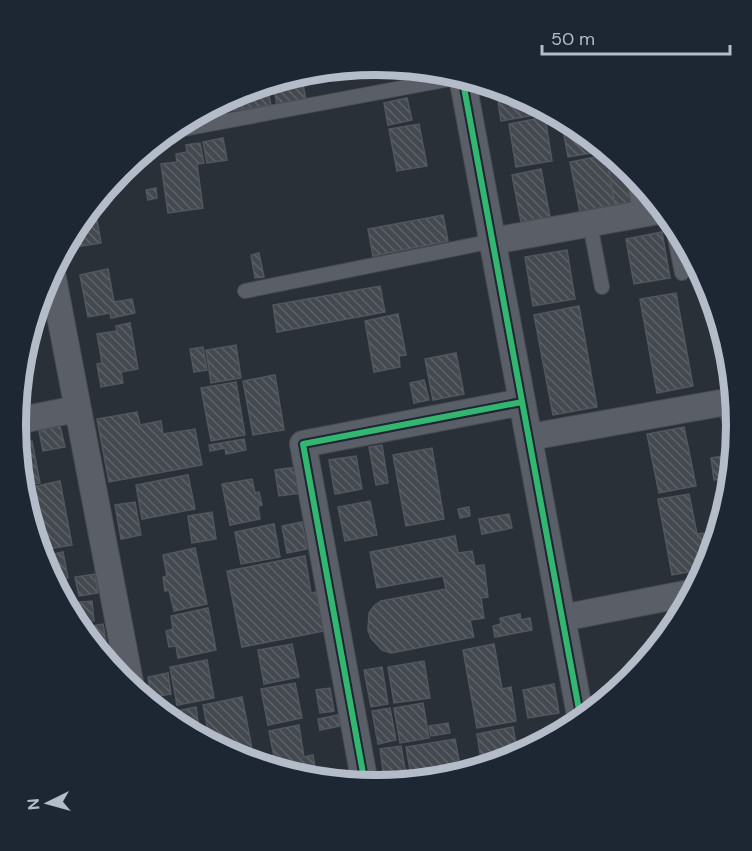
<svg xmlns="http://www.w3.org/2000/svg" width="752" height="851" font-family="'DM Sans',sans-serif">
<style>
.building{fill:url(#building-back-hatch);stroke:#52575f;stroke-width:1.5}
.lines{fill:none;stroke-linecap:round;stroke-linejoin:round}
.lane-casing{stroke:#484c53;stroke-width:16}
.street-casing{stroke:#484c53;stroke-width:28}
.lane{stroke:#5a5e66;stroke-width:14}
.street{stroke:#5a5e66;stroke-width:26}
.cycleway-casing{stroke:#1d2633;stroke-width:10}
.cycleway{stroke:#33b770;stroke-width:6}
.rim{fill:none;stroke:#b4bcc9;stroke-width:8}
</style>
<defs>
<pattern id="building-back-hatch" width="6" height="6" patternUnits="userSpaceOnUse" patternTransform="scale(1.5)"><rect width="6" height="6" fill="#444950"/><path d="M-1 5l2 2M0 0l6 6M5-1l2 2" fill="none" stroke="#5d6168"/></pattern>
</defs>
<rect width="100%" height="100%" fill="#2a3038"/>
<!-- building -->
<path class="building" d="M302,79L306,100L277,105L273,85Z
M267,86L271,105L230,111L228,99L238,92Z
M496,88L514,92L546,113L501,121Z
M407,98L412,120L388,125L384,103Z
M545,117L552,161L516,167L509,124Z
M419,124L427,166L397,171L389,129Z
M562,124L603,151L568,157Z
M223,138L227,160L207,163L203,142Z
M200,143L204,163L197,164L203,208L168,213L161,164L177,162L176,154L187,152L186,145Z
M606,155L615,205L580,212L570,162Z
M628,168L634,202L615,205L609,172Z
M541,169L550,217L521,222L512,175Z
M156,188L157,198L148,200L146,190Z
M95,209L101,243L69,248Z
M443,215L448,241L373,256L368,229Z
M662,232L670,278L634,284L626,239Z
M567,250L575,299L533,306L525,257Z
M259,253L264,277L255,278L251,255Z
M108,269L114,302L132,299L135,313L111,318L110,313L88,317L80,275Z
M380,286L385,312L277,332L273,305Z
M676,293L693,386L657,393L640,299Z
M579,306L597,407L553,415L534,315Z
M398,314L406,355L399,356L400,367L374,372L365,321Z
M130,323L138,369L121,372L123,383L101,387L97,364L102,363L97,334L117,331L116,326Z
M236,345L241,378L211,383L206,350Z
M203,347L207,370L194,372L190,349Z
M456,353L464,394L433,400L425,359Z
M275,375L284,430L253,435L243,381Z
M424,380L429,400L414,403L410,383Z
M236,382L245,435L211,441L201,388Z
M137,412L140,425L161,421L163,434L195,429L202,465L109,482L97,419Z
M60,426L65,447L43,451L39,431Z
M684,427L696,486L659,493L647,434Z
M19,437L20,443L32,441L40,483L27,485L17,438Z
M244,439L246,450L226,454L225,448L210,451L209,445Z
M382,445L388,483L376,485L369,447Z
M432,448L444,519L406,526L393,455Z
M731,455L727,478L714,480L711,458Z
M356,456L362,489L335,494L329,460Z
M297,467L301,493L279,496L275,470Z
M188,475L195,509L142,519L136,485Z
M252,479L255,493L259,492L262,505L258,506L260,519L230,525L222,484Z
M60,481L72,545L43,550L42,545L39,546L33,515L36,514L32,487Z
M689,494L697,534L703,533L709,565L706,569L672,575L658,499Z
M370,501L377,535L345,541L338,507Z
M135,502L141,535L121,539L115,505Z
M469,507L470,516L460,518L458,509Z
M212,512L216,539L192,543L188,516Z
M509,514L512,528L482,534L479,519Z
M302,522L307,549L287,553L282,526Z
M274,524L280,557L241,564L235,532Z
M455,536L458,553L472,551L475,566L484,565L488,597L481,598L484,618L470,620L474,637L391,653L382,650L371,638L368,630L369,613L374,606L381,601L446,589L443,576L377,588L370,552Z
M195,548L207,604L174,611L169,590L165,591L163,577L167,576L163,555Z
M63,552L68,578L54,582L42,563L41,557Z
M305,556L311,593L316,592L324,631L242,647L227,571Z
M95,574L98,593L79,596L75,577Z
M92,601L94,621L82,623L72,608L71,603Z
M208,608L216,650L178,658L176,646L169,647L166,631L173,629L171,616Z
M520,614L521,620L530,618L532,630L495,637L493,626L501,624L500,618Z
M103,624L110,664L85,627Z
M292,644L299,677L264,684L258,650Z
M494,644L502,689L511,687L516,721L477,728L463,650Z
M207,660L214,698L177,705L170,667Z
M424,661L430,698L394,703L388,667Z
M382,667L388,704L371,707L364,670Z
M168,673L171,694L151,697L148,677Z
M295,683L302,718L268,725L261,689Z
M554,684L559,713L528,718L523,690Z
M330,688L334,711L320,713L316,690Z
M242,697L252,749L229,753L210,741L203,705Z
M423,703L429,738L400,743L394,708Z
M196,707L200,734L168,713Z
M390,708L396,740L378,744L372,711Z
M338,715L340,726L320,730L318,719Z
M448,723L450,733L431,736L429,726Z
M299,725L304,757L313,755L315,767L305,769L306,772L276,767L269,731Z
M513,727L518,756L514,759L482,765L477,734Z
M455,739L459,760L454,761L455,771L421,777L420,769L410,770L406,747Z
M401,746L407,780L385,785L380,749Z"/>
<g class="lines">
<!-- lane casing -->
<g class="lane-casing">
<path id="lane" d="M183,129L450,79
M590,224L602,287
M674,233L682,273
M245,291L493,241"/>
</g>
<!-- street casing -->
<g class="street-casing">
<path id="street" d="M463,82L580,715
M641,184L646,213
M493,241L658,211
M52,273L131,687
M731,401L737,428
M16,421L77,409
M530,437L732,401
M562,618L690,593
M365,784L303,444L522,402"/>
</g>
<!-- lane -->
<use href="#lane" class="lane"/>
<!-- street -->
<use href="#street" class="street"/>
<!-- cycleway casing -->
<g class="cycleway-casing">
<path id="cycleway" d="M463,82L580,715
M365,784L303,444L522,402"/>
</g>
<!-- cycleway -->
<use href="#cycleway" class="cycleway"/>
</g>
<!-- crop -->
<path d="M0 0H752V851H0ZM26 425a350 350 0 1 1 700 0a350 350 0 1 1-700 0Z" fill="#1d2633" fill-rule="evenodd"/>
<path class="rim" d="M26 425a350 350 0 1 1 700 0a350 350 0 1 1-700 0Z"/>
<!-- north arrow -->
<g transform="translate(48 803) rotate(265)" stroke="#1d2633" stroke-width="4.5" paint-order="stroke">
<path d="M0-4.5L10 22L0 15L-10 22Z" fill="#b4bcc9"/>
<text y="-9" font-size="16" font-weight="bold" text-anchor="middle" fill="#b4bcc9">N</text>
</g>
<!-- scale -->
<path d="M542 45v9h188v-9" fill="none" stroke="#b4bcc9" stroke-width="3"/>
<text x="551" y="45" font-size="18" fill="#b4bcc9" stroke="#1d2633" stroke-width="4.5" paint-order="stroke">50 m</text>
</svg>
